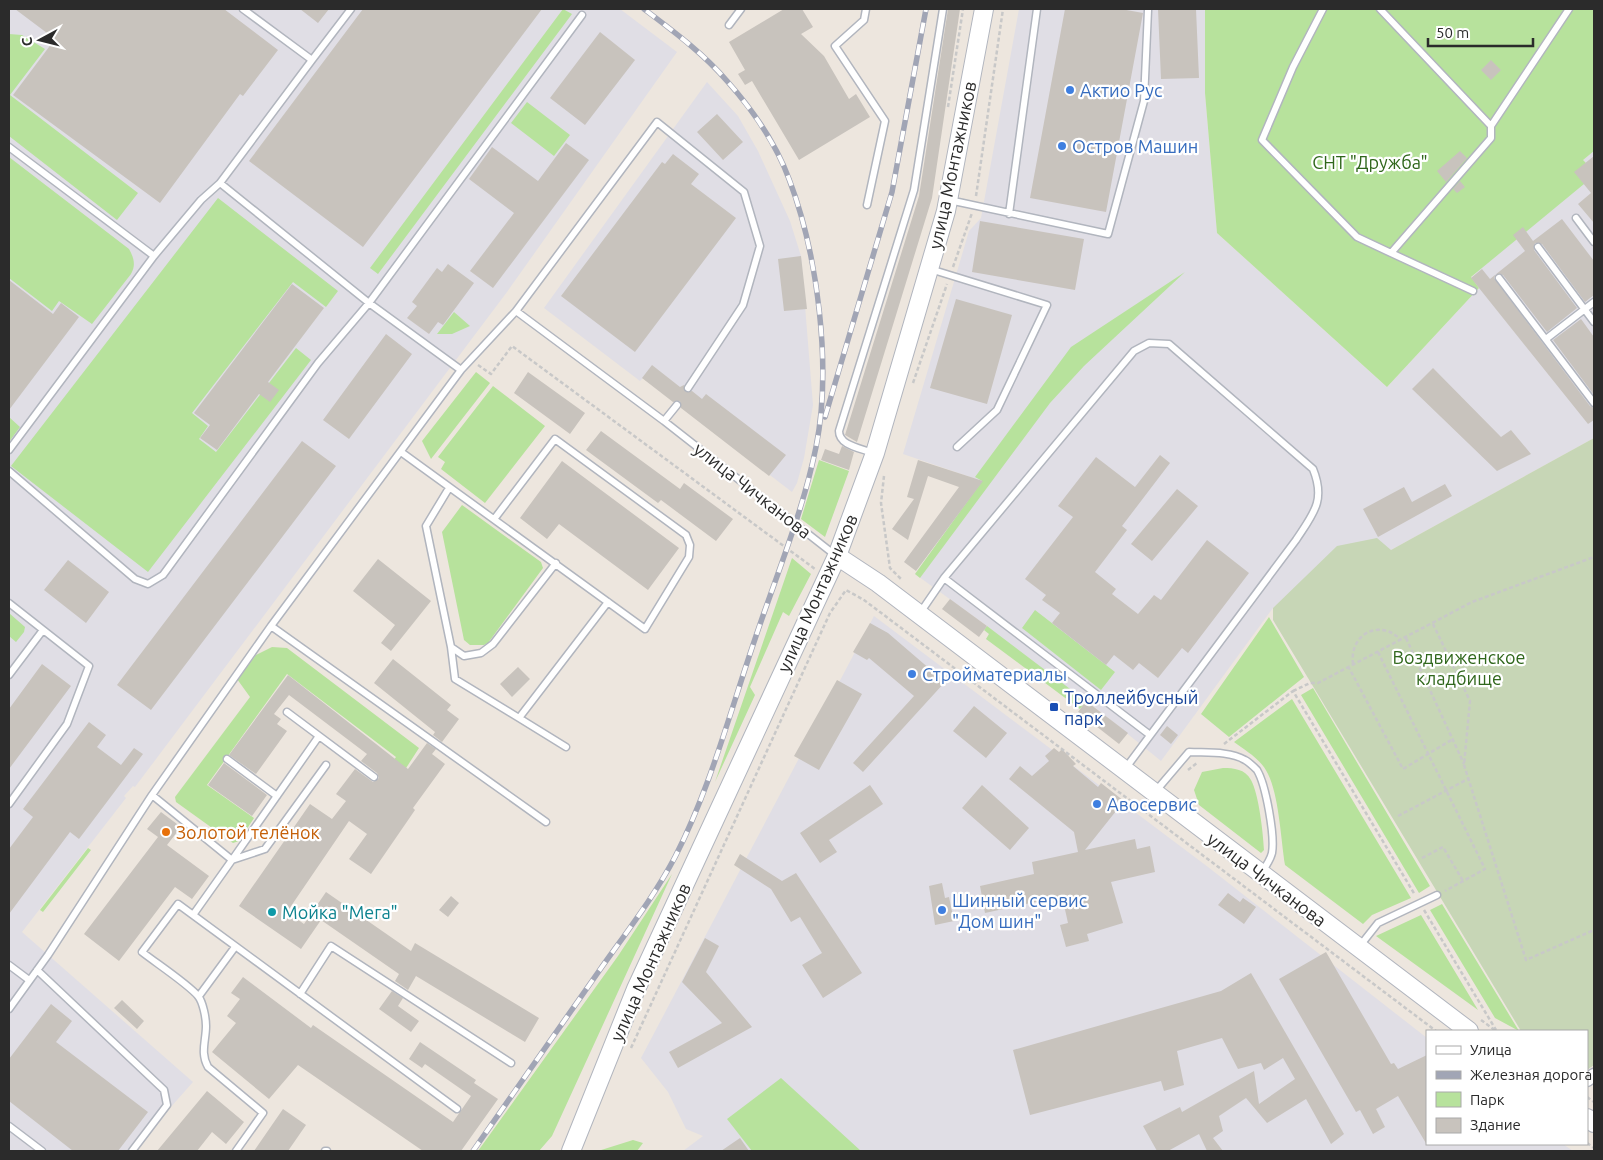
<svg xmlns="http://www.w3.org/2000/svg" width="1603" height="1160" font-family="Ubuntu,sans-serif">
<style>
.industrial{fill:#e0dee5}
.green{fill:#b7e29c}
.cemetery{fill:#c7d6b6}
.building{fill:#c8c3bd}
.lines{fill:none;stroke-linecap:round;stroke-linejoin:round}
.service-casing{stroke:#b1b5be;stroke-width:9}
.minor-casing{stroke:#b1b5be;stroke-width:15}
.secondary-casing{stroke:#b1b5be;stroke-width:20}
.path{stroke:#c8c8c8;stroke-width:2.5;stroke-dasharray:4 2.5;stroke-linecap:butt}
.service{stroke:#fff;stroke-width:6}
.minor{stroke:#fff;stroke-width:12}
.secondary{stroke:#fff;stroke-width:18}
.rail-casing{stroke:#a1a5b5;stroke-width:5.5}
.rail{stroke:#fff;stroke-width:4;stroke-dasharray:11;stroke-linecap:butt}
.shop-dot{fill:#3f7fe0;stroke:#fff;stroke-width:2}
.transit-dot{fill:#1a4fb4;stroke:#fff;stroke-width:2}
.food-dot{fill:#e8710a;stroke:#fff;stroke-width:2}
.culture-dot{fill:#0f9aa8;stroke:#fff;stroke-width:2}
.labels{text-anchor:middle;dominant-baseline:central;stroke-width:4.5;stroke-linejoin:round;paint-order:stroke}
.shop-label{font-size:18px;fill:#366cbe;stroke:#fff;text-anchor:start}
.park-label{font-size:18px;fill:#30671c;stroke:#fff}
.street-label{font-size:18px;fill:#2b2b2b;stroke:#fff}
.transit-label{font-size:18px;fill:#164399;stroke:#fff;text-anchor:start}
.food-label{font-size:18px;fill:#c56008;stroke:#fff;text-anchor:start}
.culture-label{font-size:18px;fill:#0d838f;stroke:#fff;text-anchor:start}
</style>
<rect width="100%" height="100%" fill="#ede6de"/>
<!-- industrial -->
<path class="industrial" d="M9,9H620L677,52L507,292L135,787L133,786L124,796L126,798L22,932L193,1082L132,1151H9Z
M1019,9H1205V93L1217,233L1387,387L1479,288L1471,278L1585,163L1583,160L1594,151V438L1391,550L1273,608L1161,761L1087,701L986,639L989,634L984,630L987,626L915,574L982,481L903,454L969,231L981,218Z
M707,82L738,116L758,151L790,221L801,256L813,405L804,458L797,483L792,492L643,378L640,381L544,308Z
M874,616L1208,867L1427,1038V1144H1563L1573,1151H683L703,1136L686,1129L668,1092L641,1058Z"/>
<!-- green -->
<path class="green" d="M563,9L572,14L378,274L370,268Z
M1205,9H1594V151L1583,160L1586,163L1584,184L1471,277L1479,288L1387,387L1217,233L1205,93Z
M9,34L22,35L45,49L10,95L138,193L117,220L9,136Z
M527,102L570,135L554,156L511,123Z
M9,157L129,249C134,258 136,265 131,274L92,324L59,301L52,311L9,278Z
M218,198L338,291L326,307L293,282L192,413L208,426L199,439L216,452L296,348L311,360L148,572L11,466Z
M1185,272L1084,366L1050,403L920,578L915,574L982,481L975,477L1071,347Z
M454,312L470,326L452,334H437Z
M476,372L490,383L431,459L422,441Z
M493,386L545,426L485,503L441,469L445,462L438,457Z
M9,417L20,427L9,442Z
M819,460L849,471L825,537L801,519Z
M462,505L541,562L543,568L488,643L484,645H470L464,640L442,532Z
M792,558L811,574L789,616L783,612L750,687L755,695L715,782Z
M1035,610L1115,672L1101,690L1022,628Z
M9,613L25,627L24,632L16,642L9,636Z
M1269,617L1304,677L1229,737L1201,714Z
M987,626L1086,701L1080,709L986,639L989,634L984,630Z
M272,647L287,648L419,748L388,796L375,786L396,757L287,674L207,785L254,818L239,841L233,843L176,802L175,797L250,697L237,679L256,655Z
M1313,688L1430,886L1419,893L1301,695Z
M1292,699L1411,898L1372,915L1363,924L1285,865C1281,840 1279,796 1268,774C1261,759 1246,751 1234,742Z
M1223,768C1234,768 1245,769 1251,780C1259,795 1263,832 1264,850L1261,853L1199,805L1194,790L1202,772Z
M88,848L91,850L43,912L40,910Z
M672,874L552,1136L539,1151H478L618,956Z
M1442,904L1519,1031L1495,1018L1430,910Z
M1421,915L1478,1010L1376,936Z
M781,1078L861,1151H752L727,1119Z
M633,1140L643,1143L637,1151H598Z"/>
<!-- cemetery -->
<path class="cemetery" d="M1594,438V1065L1587,1070V1031H1521L1273,620V608L1337,546L1377,538L1391,550Z"/>
<!-- building -->
<path class="building" d="M15,9H224L278,50L243,96L240,94L160,203L13,95L55,39Z
M300,9H329L318,23Z
M363,9H542L363,247L249,161Z
M784,9H802L813,27L801,34L824,56L849,99L856,94L870,117L799,160L752,81L745,85L738,74L745,70L729,42Z
M948,9H960L932,198L857,442L845,435L919,196Z
M1065,9H1121L1143,13L1106,212L1030,198Z
M1158,9H1196L1199,78L1161,79Z
M600,32L635,60L585,125L550,98Z
M1491,60L1501,70L1491,80L1481,70Z
M717,114L743,142L723,160L697,132Z
M566,143L589,160L493,288L470,271L514,213L469,179L492,147L538,181Z
M1460,151L1467,158L1446,182L1437,171Z
M673,154L699,174L691,184L736,218L635,352L561,296L662,162L665,164Z
M1594,156V223L1578,204L1591,193L1574,172Z
M1460,181L1465,187L1457,193L1453,189Z
M1562,219L1594,261V295L1585,302L1542,244L1535,243L1534,250L1577,308L1547,332L1503,275L1496,274L1494,278L1590,406L1594,408V420L1588,424L1471,278L1482,269L1490,279L1525,251L1513,235L1523,227L1533,241Z
M980,221L1084,239L1075,290L972,272Z
M801,256L807,309L784,311L778,259Z
M448,264L474,283L443,325L438,322L429,334L407,318L417,306L412,302L437,268L442,272Z
M9,280L53,314L61,303L79,317L9,410Z
M292,284L324,308L268,382L279,390L270,402L259,394L217,450L200,438L210,425L194,413Z
M956,299L1012,315L987,404L930,388Z
M1581,319L1594,337V395L1553,340Z
M386,334L412,354L349,439L323,420Z
M652,365L680,387L684,385L686,392L692,391L702,399L706,394L786,455L769,476L681,408L680,401L673,402L642,378Z
M1433,368L1501,437L1511,430L1531,454L1497,471L1412,389Z
M528,372L585,413L570,434L514,393Z
M601,431L680,489L684,483L733,519L716,541L661,500L658,503L586,450Z
M302,441L336,466L151,710L117,685Z
M842,446L854,452L849,470L821,460L825,449L839,454Z
M1160,455L1170,463L1122,526L1127,530L1095,572L1116,589L1112,594L1138,614L1154,595L1161,600L1207,540L1249,573L1188,653L1182,648L1158,678L1139,663L1133,670L1114,655L1106,665L1052,623L1060,613L1042,600L1046,595L1025,579L1073,517L1058,506L1096,457L1135,487Z
M918,460L983,481L916,571L904,562L959,487L928,476L908,540L892,529L914,499L907,497Z
M562,461L679,548L648,590L559,524L547,539L520,518Z
M1445,484L1452,496L1378,537L1363,509L1404,487L1412,502Z
M1177,489L1198,506L1152,561L1131,544Z
M378,559L431,601L391,651L381,643L395,625L353,591Z
M68,560L109,592L86,623L44,590Z
M950,599L987,626L979,637L942,609Z
M870,623L888,633L945,682L863,772L853,763L914,696L869,658L867,660L853,652Z
M393,659L451,705L447,710L459,719L442,742L433,735L435,732L374,683Z
M42,664L71,686L9,769V709Z
M518,667L530,679L512,697L500,684Z
M288,675L408,769L427,743L436,749L432,754L445,764L413,808L415,810L371,874L349,859L367,834L349,821L287,912L304,924L326,892L411,951L415,943L539,1018L525,1042L416,976L408,990L395,981L399,974L321,920L301,949L239,906L310,804L332,819L346,801L336,794L355,769L373,782L379,778L377,773L361,761L367,754L289,695L274,714L281,719L277,724L287,731L256,774L229,755Z
M837,680L862,694L819,770L794,756Z
M1086,701L1128,733L1119,744L1078,712Z
M974,706L1007,733L986,758L953,731Z
M89,722L106,735L97,747L121,765L134,748L143,754L79,839L70,832L9,914V849L33,817L23,809Z
M1167,726L1178,735L1171,744L1160,735Z
M1054,748L1059,752L1062,749L1076,764L1073,766L1098,787L1101,783L1124,801L1085,850L1135,839L1137,849L1150,846L1155,872L1111,882L1123,923L1087,934L1089,941L1066,947L1060,925L1068,923L1062,896L985,913L980,886L1034,874L1032,862L1078,852L1074,832L1009,779L1020,766L1032,776L1049,761L1045,756Z
M224,763L267,795L252,816L208,785Z
M870,785L883,804L829,840L837,852L820,863L800,833Z
M982,785L1029,828L1010,850L962,808Z
M161,812L181,827L167,845L209,876L192,899L175,887L119,961L84,934L158,837L147,829Z
M740,854L782,881L796,873L862,973L823,998L802,965L822,953L800,917L791,922L771,889L734,865Z
M942,883L945,898L949,897L954,921L935,925L929,886Z
M1228,893L1240,902L1243,898L1256,907L1244,924L1218,905Z
M451,896L459,903L448,917L439,910Z
M705,938L719,946L706,972L752,1027L678,1068L669,1052L722,1023L682,982Z
M1326,952L1391,1064L1394,1063L1398,1069L1427,1055V1145L1398,1096L1376,1109L1385,1127L1373,1134L1360,1110L1356,1112L1279,979Z
M1251,973L1344,1134L1331,1144L1306,1099L1267,1123L1246,1098L1219,1116L1223,1131L1213,1138L1223,1151H1207L1199,1134L1168,1151H1157L1143,1126L1180,1107L1182,1112L1254,1071L1259,1104L1295,1079L1283,1058L1264,1070L1261,1063L1238,1069L1222,1038L1177,1051L1184,1085L1164,1091L1161,1081L1030,1115L1013,1050L1221,991Z
M243,977L311,1028L313,1025L453,1122L471,1096L425,1064L422,1068L409,1059L420,1042L476,1080L474,1083L498,1099L461,1151H423L298,1065L269,1099L212,1052L236,1023L227,1016L240,999L231,993Z
M392,991L403,998L398,1006L419,1021L411,1032L379,1009Z
M122,1000L144,1021L137,1029L114,1008Z
M51,1004L72,1021L56,1042L148,1112L118,1151H73L9,1101V1059Z
M207,1091L244,1122L226,1144L212,1132L197,1151H157Z
M283,1109L306,1125L288,1151H254Z
M740,1138L749,1151H721Z"/>
<g class="lines">
<!-- service casing -->
<g class="service-casing">
<path id="service" d="M243,9L312,60L351,9
M866,9L864,20L835,46L885,121L867,205
M1323,9L1293,67L1262,140L1357,237L1391,253
M1380,9L1491,126L1569,9
M729,25L741,9
M9,147L154,256L201,200L220,183L369,303L461,370
M220,183L312,60
M949,200L1108,234L1144,101L1148,10
M1009,214L1037,9
M1576,218L1594,242
M1538,247L1594,322
M930,269L1047,305L997,410L957,447
M1499,278L1594,403
M1473,291L1391,253L1491,138V126
M516,311L664,421L835,555
M1546,339L1594,302
M664,421L677,405
M9,450L154,256
M401,452L645,629L689,557L690,545L686,535L555,439L495,518
M873,453C861,448 839,446 839,431L914,190L943,9
M9,471L135,579L148,584L163,575L318,363L369,303L582,15
M449,488L426,526L451,647L464,656L481,653L493,644L556,563
M944,578L1150,735
M9,603L89,666L67,724L9,804
M920,613L944,578L1134,351L1149,343L1169,344L1313,469C1326,501 1313,514 1296,540L1125,769
M271,626L546,822
M451,647L455,679L519,718L608,602
M9,675L43,630
M287,712L374,777
M519,718L566,747
M319,736L232,860L265,849L326,765
M227,759L277,796
M1155,792L1189,752C1207,753 1229,751 1245,760C1249,762 1254,767 1257,770C1266,785 1275,836 1272,853C1270,861 1266,866 1261,873
M152,795L232,860L193,915
M1359,947L1378,923L1437,895
M9,965L29,980
M37,970L164,1090L167,1105L132,1151
M300,994L331,946L511,1063
M199,996L235,947
M9,1009L48,955L152,795L271,626L461,370L516,311L657,122L744,192L760,246L743,305L688,388
M9,1126L42,1151
M236,1151L263,1113L208,1067C200,1053 206,1041 206,1026C206,1018 203,1002 198,996C188,984 156,963 142,952L178,904L457,1109
M325,1151H327"/>
</g>
<!-- minor casing -->
<g class="minor-casing">
<path id="minor" d="M1587,1080L1594,1075"/>
</g>
<!-- secondary casing -->
<g class="secondary-casing">
<path id="secondary" d="M837,556L878,583L1469,1031
M1587,1118L1594,1123
M571,1151L636,989L837,556L875,453L946,211L984,9"/>
</g>
<!-- path -->
<path class="path" d="M948,107L963,9
M976,196L1003,9
M953,267L972,213
M478,365L491,374L512,346L815,569
M913,383L947,284
M884,476L881,503L890,568L902,580
M1433,624L1470,701L1464,765L1526,960L1594,930
M1406,638L1464,764
M1378,652L1485,869L1445,891
M1353,664C1349,634 1380,618 1401,640
M1348,666L1403,769L1453,739
M1293,691L1310,683H1318L1472,602L1594,557
M1224,744L1293,691L1415,895
M1188,770L1197,763
M1398,816L1468,779
M1422,858L1443,847L1463,881
M1424,910L1496,1030
M1481,1020L1496,1031
M631,1048L830,613L846,590L864,600L1436,1031
M1587,1097L1594,1102
M1587,1143L1594,1148"/>
<!-- service -->
<use href="#service" class="service"/>
<!-- minor -->
<use href="#minor" class="minor"/>
<!-- secondary -->
<use href="#secondary" class="secondary"/>
<!-- rail casing -->
<g class="rail-casing">
<path id="rail" d="M825,417L892,192L926,9
M473,1151C515,1091 557,1031 599,971C625,934 654,897 675,857C710,789 730,712 755,639C776,576 803,512 816,447C832,368 818,255 789,179C776,144 752,109 727,81C703,53 673,31 644,9"/>
</g>
<!-- rail -->
<use href="#rail" class="rail"/>
</g>
<!-- markers -->
<g class="shop-dot">
<circle cx="1070" cy="90" r="5"/>
<circle cx="1062" cy="146" r="5"/>
<circle cx="912" cy="674" r="5"/>
<circle cx="1097" cy="804" r="5"/>
<circle cx="942" cy="910" r="5"/>
</g>
<rect class="transit-dot" x="1049" y="702" width="10" height="10" rx="2.5"/>
<circle class="food-dot" cx="166" cy="832" r="5"/>
<circle class="culture-dot" cx="272" cy="912" r="5"/>
<g class="labels">
<!-- shop labels -->
<g class="shop-label">
<text x="1080" y="90">Актио Рус</text>
<text x="1072" y="146">Остров Машин</text>
<text x="922" y="674">Стройматериалы</text>
<text x="1107" y="804">Авосервис</text>
<text x="952" y="900">Шинный сервис<tspan x="952" dy="21">"Дом шин"</tspan></text>
</g>
<!-- park labels -->
<g class="park-label">
<text x="1370" y="162">СНТ "Дружба"</text>
<text x="1459" y="657">Воздвиженское<tspan x="1459" dy="21">кладбище</tspan></text>
</g>
<!-- street labels -->
<g class="street-label">
<text transform="translate(952 165) rotate(-78)">улица Монтажников</text>
<text transform="translate(753 490) rotate(38)">улица Чичканова</text>
<text transform="translate(817 593) rotate(-66)">улица Монтажников</text>
<text transform="translate(1267 879) rotate(37)">улица Чичканова</text>
<text transform="translate(650 962) rotate(-66)">улица Монтажников</text>
</g>
<!-- transit labels -->
<g class="transit-label">
<text x="1064" y="697">Троллейбусный<tspan x="1064" dy="21">парк</tspan></text>
</g>
<!-- food labels -->
<g class="food-label">
<text x="176" y="832">Золотой телёнок</text>
</g>
<!-- culture labels -->
<g class="culture-label">
<text x="282" y="912">Мойка "Мега"</text>
</g>
</g>
<!-- border -->
<rect width="1603" height="1160" fill="none" stroke="#2b2b2b" stroke-width="20"/>
<!-- legend -->
<rect x="1426" y="1030" width="162" height="115" fill="#ffffff" stroke="#aaaaaa"/>
<rect x="1436" y="1046" width="25" height="8" fill="#ffffff" stroke="#aaaaaa"/>
<text x="1470" y="1055" font-size="15" fill="#2b2b2b">Улица</text>
<rect x="1436" y="1071" width="25" height="8" fill="#a1a5b5" stroke="#aaaaaa"/>
<text x="1470" y="1080" font-size="15" fill="#2b2b2b">Железная дорога</text>
<rect x="1436" y="1092" width="25" height="15" fill="#b7e29c" stroke="#aaaaaa"/>
<text x="1470" y="1105" font-size="15" fill="#2b2b2b">Парк</text>
<rect x="1436" y="1118" width="25" height="15" fill="#c8c3bd" stroke="#aaaaaa"/>
<text x="1470" y="1130" font-size="15" fill="#2b2b2b">Здание</text>
<!-- north arrow -->
<g transform="translate(40 40) rotate(263)" stroke="#ffffff" stroke-width="4" paint-order="stroke">
<path d="M0-4L9 19L0 12L-9 19Z" fill="#2b2b2b"/>
<text y="-8" font-size="14" font-weight="bold" text-anchor="middle" fill="#2b2b2b">С</text>
</g>
<!-- scale -->
<path d="M1428 38v8h105v-8" fill="none" stroke="#2b2b2b" stroke-width="2.5"/>
<text x="1436" y="38" font-size="15" fill="#2b2b2b" stroke="#ffffff" stroke-width="4" paint-order="stroke">50 m</text>
</svg>
